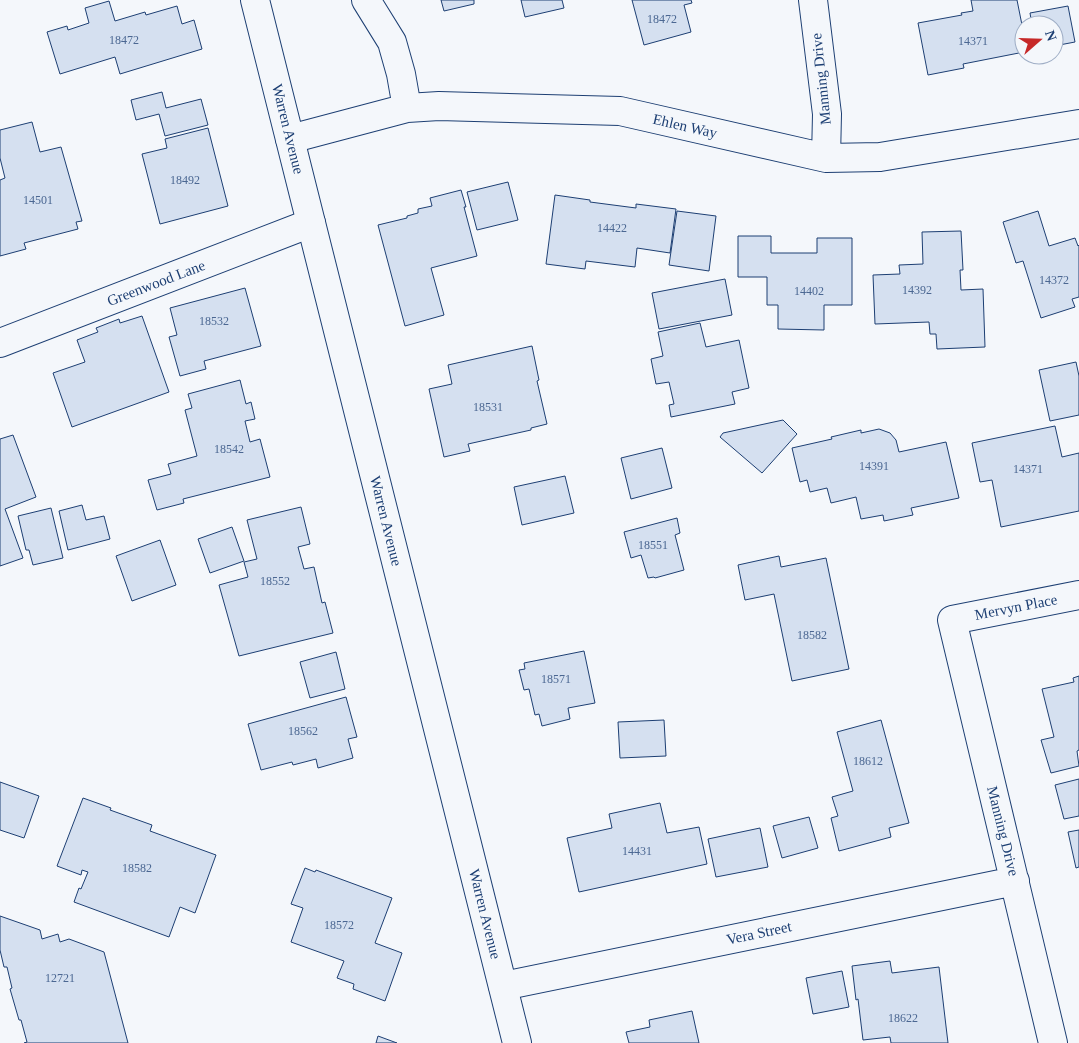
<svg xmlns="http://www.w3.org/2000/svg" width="1079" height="1043" font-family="Georgia,serif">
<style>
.building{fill:#d5e0f0;stroke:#1d3f73}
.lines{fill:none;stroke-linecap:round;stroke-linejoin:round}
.minor-casing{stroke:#1d3f73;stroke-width:30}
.tertiary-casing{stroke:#1d3f73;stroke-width:30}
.minor{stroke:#f4f7fb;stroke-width:28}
.tertiary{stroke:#f4f7fb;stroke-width:28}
.labels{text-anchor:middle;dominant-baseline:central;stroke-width:4;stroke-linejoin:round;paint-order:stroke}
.number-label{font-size:12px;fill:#4b6792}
.street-label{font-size:15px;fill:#1d3f73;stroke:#f4f7fb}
</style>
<rect width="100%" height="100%" fill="#f4f7fb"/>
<!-- building -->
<path class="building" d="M441,0H474V4L444,11Z
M521,0H562L564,8L525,17Z
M632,0H691L692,3L684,5L691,32L644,45Z
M971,0H1017L1023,30H1024V52L963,64L964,68L928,75L918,23L962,15L961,13L973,11Z
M109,1L115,21L145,12L146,15L177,6L182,24L194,20L202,49L120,74L115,57L60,74L47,32L67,26L68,30L89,23L85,8Z
M1068,6L1075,42L1054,46V25H1032L1030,13Z
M162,92L166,108L201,99L208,125L165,136L159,114L136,120L131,100Z
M32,122L40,152L61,147L82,221L76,222L78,229L24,243L26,249L0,256V180L5,178L0,158V130Z
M208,128L228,206L160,224L142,154L167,148L165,139Z
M508,182L518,220L477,230L467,192Z
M461,190L466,207H464L477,256L431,268L444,315L405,326L378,225L407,218V216L418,213V209L432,206L430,198Z
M555,195L590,200V202L636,208V204L676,209L670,253L637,248L635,267L586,261L585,269L546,264Z
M677,211L716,216L709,271L669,265Z
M1038,211L1049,246L1075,238L1078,246L1079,245V297L1072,299L1075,307L1041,318L1023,261L1016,263L1003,222Z
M961,231L963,270H960L961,290L983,289L985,347L937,349L936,334H930L929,322L875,324L873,275L900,274L899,265L923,264L922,232Z
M738,236H771V253H817V238H852V305H824V330L778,329V305H767V277H738Z
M725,279L732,315L659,329L652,293Z
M245,288L261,346L204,361L206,369L180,376L169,337L177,335L170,308Z
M142,316L169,392L72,427L53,373L85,362L77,340L98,332L96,328L119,319L120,323Z
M700,323L706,347L739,340L749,388L732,392L735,404L671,417L669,405L674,404L669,382L656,384L651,359L663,356L658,332Z
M532,346L539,380L537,381L547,424L531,428V430L468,444L470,451L444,457L429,389L452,384L448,365Z
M1076,362L1079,376V415L1050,421L1039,370Z
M240,380L246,404L251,402L255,419L245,421L250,442L260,439L270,477L183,499L184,503L157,510L148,480L171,474L168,464L197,456L185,410L192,408L188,394Z
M783,420L797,434L762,473L720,437L723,433Z
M1055,426L1062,457L1079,453V511L1001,527L992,480L980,482L972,443Z
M879,429L890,433L896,440L899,452L946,442L959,498L911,508L913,515L884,521L883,515L861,519L856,497L831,503L827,488L810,492L807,480L800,482L792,448L832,439L831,437L861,430V433Z
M13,435L36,497L5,509L23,558L0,566V439Z
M662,448L672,488L631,499L621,458Z
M565,476L574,513L522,525L514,487Z
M82,505L86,520L104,516L110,539L68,550L59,511Z
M301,507L310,544L298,547L304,569L314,567L322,603L325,602L333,633L239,656L219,585L248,577L244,562L257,559L247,520Z
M51,508L63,558L33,565L29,550H26L18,516Z
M677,518L680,533L675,535L684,570L655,578L654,577L648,578L641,555L631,558L624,532Z
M232,527L244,561L210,573L198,539Z
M160,540L176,585L132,601L116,556Z
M779,556L781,567L826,558L849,669L792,681L774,594L745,600L738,565Z
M584,651L595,703L568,708L570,719L542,726L539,714L535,715L529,689L524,690L519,670L525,669L524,663Z
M336,652L345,689L310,698L300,662Z
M1079,676V750L1077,751L1079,766L1051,773L1041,740L1054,737L1042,689L1074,682L1073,678Z
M346,697L357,737L348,739L353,758L318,768L316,759L293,765L292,762L261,770L248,724Z
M664,720L666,756L620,758L618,722Z
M881,720L909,823L889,828L891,837L839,851L831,818L838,816L832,797L853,791L837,732Z
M1079,779V816L1064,819L1055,785Z
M0,782L39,796L24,838L0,830Z
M83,798L111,808L110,810L152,825L150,831L216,855L195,913L180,907L169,937L74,902L79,888L81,889L88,872L82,870L81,875L57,866Z
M660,803L667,833L699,827L707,864L579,892L567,838L612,828L609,814Z
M809,817L818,848L782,858L773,826Z
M760,828L768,867L716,877L708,839Z
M1079,830V867L1076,868L1068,832Z
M305,868L315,872L316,870L392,898L375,943L402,953L385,1001L353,989L354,984L337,978L344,961L291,942L303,908L291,904Z
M0,916L40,930L42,939L58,934L60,942L69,939L104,952L128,1043H24L27,1042L21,1020H19L10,989L12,988L7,967H4L0,950Z
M890,961L892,973L939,967L948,1043H891L890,1037L863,1040L858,999L856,1000L852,966Z
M842,971L849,1007L813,1014L806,978Z
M692,1011L699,1043H629L626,1032L650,1027L649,1020Z
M378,1036L397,1043H376Z"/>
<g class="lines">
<!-- minor casing -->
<g class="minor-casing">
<path id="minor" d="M366,0L392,42L401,74L407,108
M813,0L827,114L826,158
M290,139L407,108L439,106L620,111L826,158L880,157L1079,124
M0,343L311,223
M503,986L1015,881
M1053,1043L952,620L1079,595"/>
</g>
<!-- tertiary casing -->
<g class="tertiary-casing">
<path id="tertiary" d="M255,0L517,1043"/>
</g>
<!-- minor -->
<use href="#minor" class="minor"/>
<!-- tertiary -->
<use href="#tertiary" class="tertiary"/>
</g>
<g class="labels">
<!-- number labels -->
<g class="number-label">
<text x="662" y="19">18472</text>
<text x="124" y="40">18472</text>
<text x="973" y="41">14371</text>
<text x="185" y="180">18492</text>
<text x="38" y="200">14501</text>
<text x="612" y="228">14422</text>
<text x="1054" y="280">14372</text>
<text x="917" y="290">14392</text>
<text x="809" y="291">14402</text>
<text x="214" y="321">18532</text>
<text x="488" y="407">18531</text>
<text x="229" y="449">18542</text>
<text x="874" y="466">14391</text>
<text x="1028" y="469">14371</text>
<text x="653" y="545">18551</text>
<text x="275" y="581">18552</text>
<text x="812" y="635">18582</text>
<text x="556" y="679">18571</text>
<text x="303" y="731">18562</text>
<text x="868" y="761">18612</text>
<text x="637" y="851">14431</text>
<text x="137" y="868">18582</text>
<text x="339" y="925">18572</text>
<text x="60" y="978">12721</text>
<text x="903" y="1018">18622</text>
</g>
<!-- street labels -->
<g class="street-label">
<text transform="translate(821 79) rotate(-96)">Manning Drive</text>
<text transform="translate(685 126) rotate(13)">Ehlen Way</text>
<text transform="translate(288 129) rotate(76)">Warren Avenue</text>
<text transform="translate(156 283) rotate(-21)">Greenwood Lane</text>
<text transform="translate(386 521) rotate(76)">Warren Avenue</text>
<text transform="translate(1016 607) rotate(-11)">Mervyn Place</text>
<text transform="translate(1003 831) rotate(76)">Manning Drive</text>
<text transform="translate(485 914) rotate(76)">Warren Avenue</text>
<text transform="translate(759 933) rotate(-12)">Vera Street</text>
</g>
</g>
<!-- north arrow -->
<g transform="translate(1039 40) rotate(70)"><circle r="24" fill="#f4f7fb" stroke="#9eadc5"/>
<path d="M0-4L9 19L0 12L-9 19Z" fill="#c62828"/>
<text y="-8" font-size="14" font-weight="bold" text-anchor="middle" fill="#1d3f73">N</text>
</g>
</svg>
